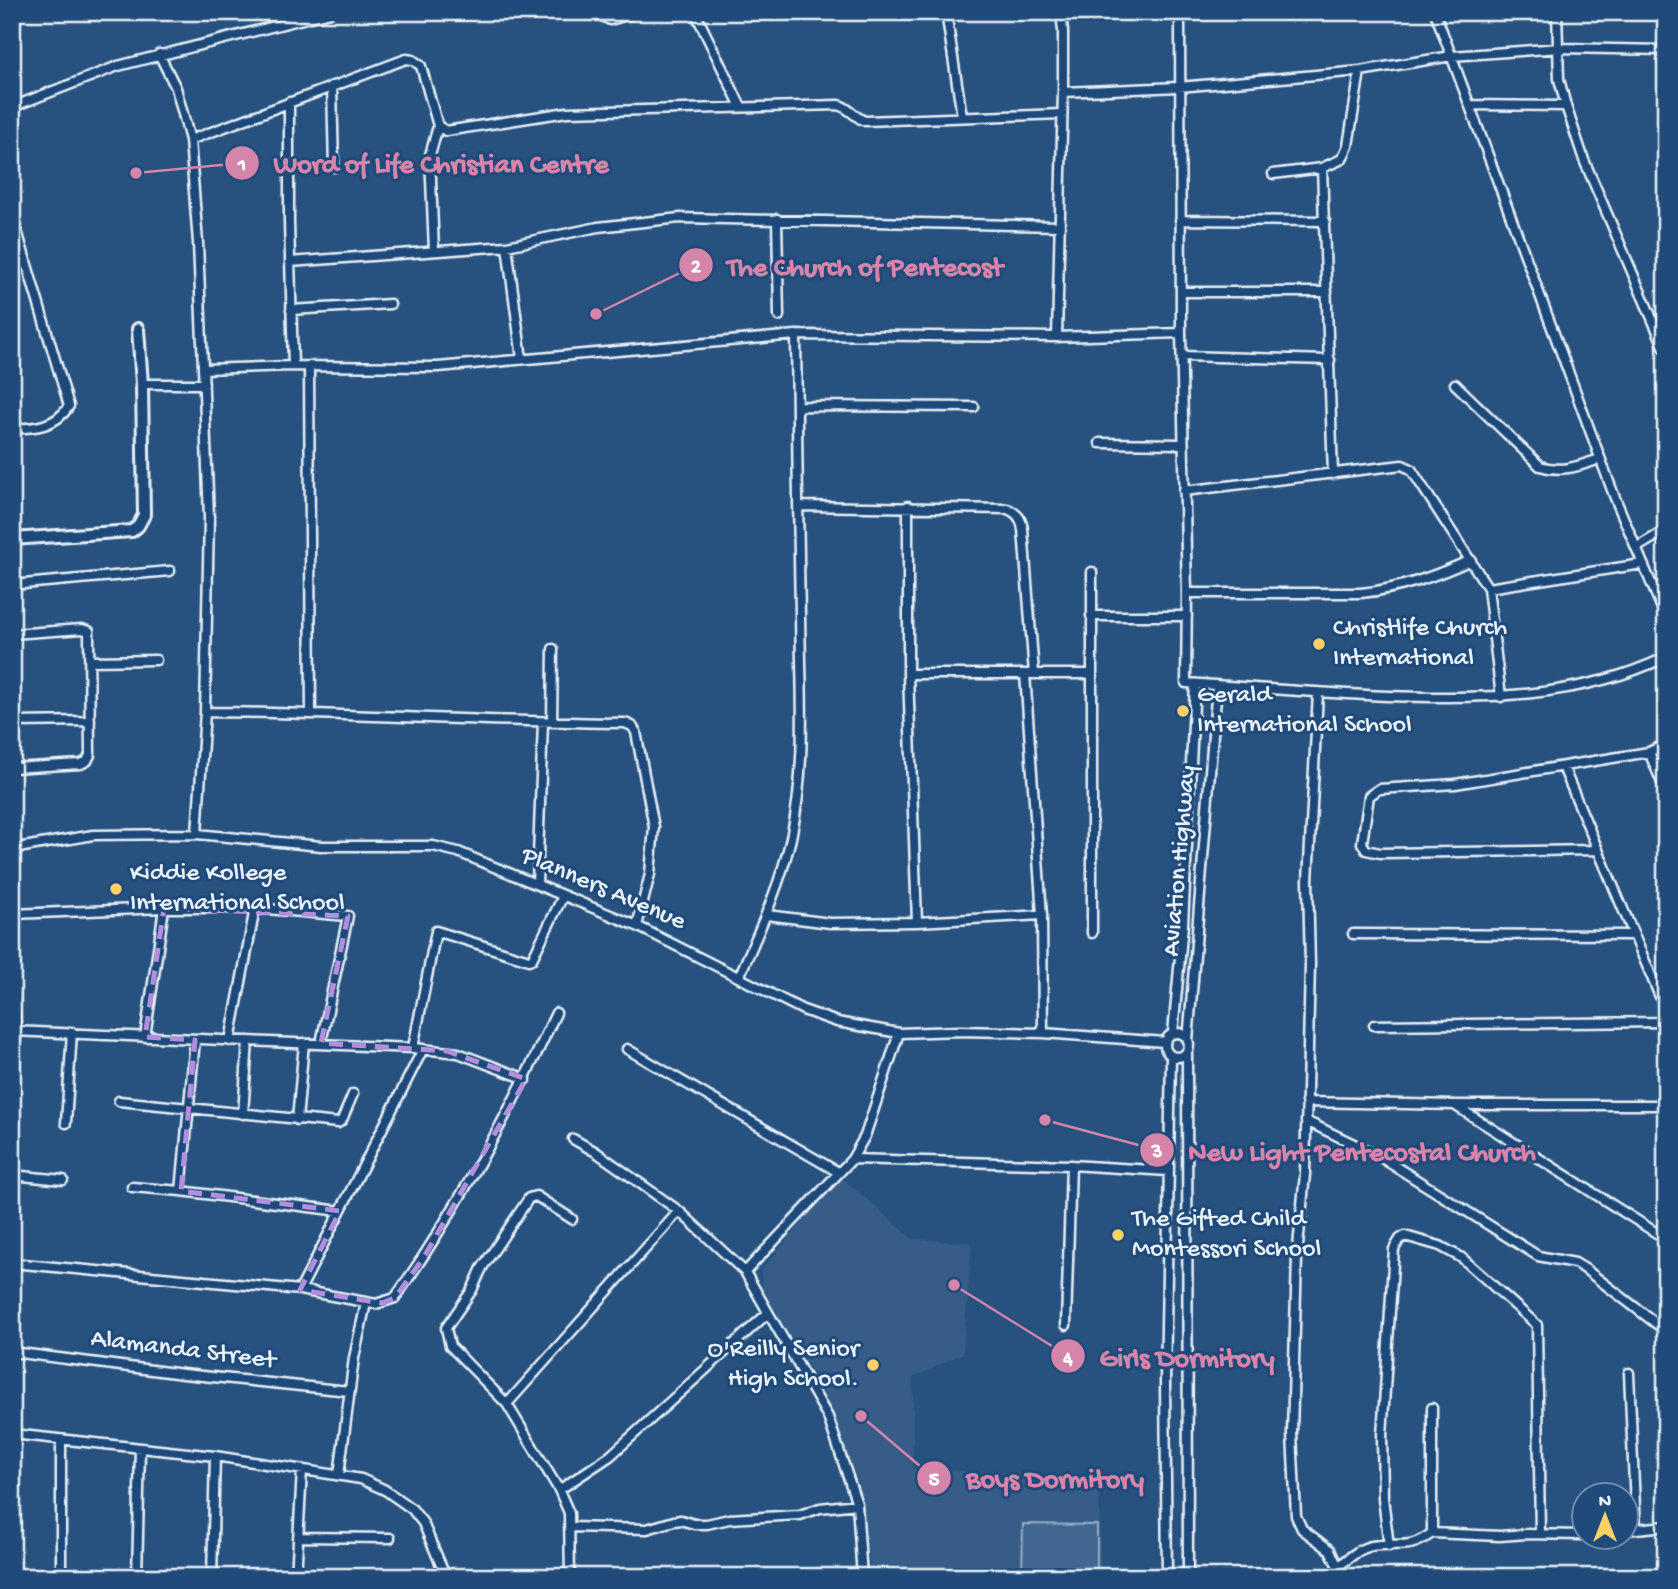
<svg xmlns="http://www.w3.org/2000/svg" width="1678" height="1589" font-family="'Gochi Hand',sans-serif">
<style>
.built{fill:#355d88}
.pitch{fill:#436891;stroke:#96acc4;stroke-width:2}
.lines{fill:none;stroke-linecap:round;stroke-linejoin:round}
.street-casing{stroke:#e8f1f8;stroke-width:13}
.secondary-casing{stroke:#e8f1f8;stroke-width:16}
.street{stroke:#1f4a7a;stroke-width:8}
.secondary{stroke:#1f4a7a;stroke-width:10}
.marked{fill:none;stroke:#b28edc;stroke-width:5;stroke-dasharray:14 9;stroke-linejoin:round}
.poi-dot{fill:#ffd166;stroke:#1f4a7a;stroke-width:2.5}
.labels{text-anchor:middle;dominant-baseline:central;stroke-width:6;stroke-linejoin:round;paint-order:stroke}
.poi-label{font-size:26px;fill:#e8f1f8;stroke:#1f4a7a;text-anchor:start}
.street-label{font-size:26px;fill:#e8f1f8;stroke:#1f4a7a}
.leader{fill:none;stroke:#d584aa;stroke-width:2.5}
.callout-dot{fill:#d584aa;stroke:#1f4a7a;stroke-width:2.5}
.mark-label{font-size:21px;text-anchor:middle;font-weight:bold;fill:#fff}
.callout-label{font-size:28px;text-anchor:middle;font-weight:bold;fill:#d584aa;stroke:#1f4a7a;stroke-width:6;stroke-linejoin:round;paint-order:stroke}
</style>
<rect width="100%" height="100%" fill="#27517f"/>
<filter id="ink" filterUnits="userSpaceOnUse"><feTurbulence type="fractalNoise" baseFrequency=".0143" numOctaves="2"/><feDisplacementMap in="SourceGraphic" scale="14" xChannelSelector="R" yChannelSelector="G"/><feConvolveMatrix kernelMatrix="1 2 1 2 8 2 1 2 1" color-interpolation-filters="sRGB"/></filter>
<g filter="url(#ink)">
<!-- built -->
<path class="built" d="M841,1177L913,1239L972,1243L963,1353L913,1378V1469L1099,1476L1101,1577H871L861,1489L819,1383L762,1288L761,1270Z"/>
<!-- pitch -->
<path class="pitch" d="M1023,1524L1097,1525V1577H1022Z"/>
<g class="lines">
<!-- street casing -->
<g class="street-casing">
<path id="street" d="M601,12L602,16L610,20L637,12
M695,12L741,107
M946,12L962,116
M1180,12L1181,333L1187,593L1186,683C1253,688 1321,693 1388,696C1483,699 1579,699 1666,657
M1435,12L1615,498L1666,618
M1557,12L1559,79L1566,106L1584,160L1666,351
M816,13L817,12
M159,54L176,88L190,140L198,243L209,517L205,712L197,834
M332,86L334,167
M1063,92L1179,87L1360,71L1452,56L1560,48L1666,50
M289,102V222L293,366
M1470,105L1566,106
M12,107L118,66L330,12
M190,140L406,59L413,60L421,66L438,126L446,131L567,112L838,105C849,107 854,117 865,121L1062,114
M1322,168L1333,474
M1273,174L1322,168L1342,159L1348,146L1360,71
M12,214L69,406C56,427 34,428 12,429
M777,219L779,316
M1180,220L1325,221
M507,246L522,359
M434,251L430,155L438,126
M290,262L507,246L598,227L680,218L1060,226
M1181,292H1327
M291,310L390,304
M1057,337L1063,92V31L1061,12
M1182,356L1330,360
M309,366L311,713
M204,369L293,366L438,367L796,335L1057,337L1181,333
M142,384H204
M1455,384L1540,466C1562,473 1579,466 1600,459
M797,406L974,407
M1100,443L1182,444
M1184,491L1402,465L1411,469L1488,588L1642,564
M798,506L1008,509C1018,514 1021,518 1023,529L1034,674
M908,506V674L917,922
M1636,548L1666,530
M12,585L170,571
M1488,588L1501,697
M1187,593H1361C1401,589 1435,576 1471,560
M1091,616H1187
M12,634L82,629L89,631L90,755L87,761L81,764L12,768
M90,661L156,660
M908,674H1091
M1025,674L1042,915L1043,1033
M1318,693L1308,881L1310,965L1305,1174L1297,1257L1292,1433L1296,1516L1302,1529L1330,1550L1338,1567V1577
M205,712C345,713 485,722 625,723L632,726L636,732L654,827L650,874L637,926
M12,722L90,721
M552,722L553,649
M1649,752L1666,792
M1563,767L1666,1011
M12,849L93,835L197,834L321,846H433L458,852L637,926L803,1010L837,1022L899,1033L960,1031L1043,1033L1165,1042
M1598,850L1380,853L1366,850L1362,843L1369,796L1379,789L1455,784L1649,752L1666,744
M537,884L543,722
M12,914L164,908H255L348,916L321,1043
M767,915L830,923L917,922L1042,915
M1092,933V572
M1353,934L1634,935
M739,977C759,931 780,886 791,838C807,766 801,689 800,616C798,522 797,429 796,335
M12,993L16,1031L12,1113
M1374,1025L1666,1022
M12,1031L413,1048L458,1053L526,1079
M1165 1045a12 12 0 1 1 24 0a12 12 0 1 1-24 0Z
M1173,1033L1183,925L1195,684
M145,1037L164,908
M195,1040L181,1191L340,1211
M230,1041L255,908
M1188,1041L1217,686
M413,1048L436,931L529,960L532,959L563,896
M627,1049L838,1172
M1187,1051L1188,1577
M119,1101L338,1123L342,1120L353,1094
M1306,1102L1455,1105H1666
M1456,1106L1666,1239
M243,1114L248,1041
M297,1120L304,1043
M1306,1121L1377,1155L1538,1256L1575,1263L1585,1269L1666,1331
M66,1123L72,1032
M573,1139L596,1152L679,1211L745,1272L828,1417L857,1504L862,1577
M852,1159L1071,1165L1168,1171
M12,1175L63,1180
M132,1187L181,1191
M12,1263L300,1290L376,1304L395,1298C458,1208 510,1112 556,1013
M745,1272L852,1159L865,1136L899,1033
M300,1290L423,1049
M1066,1325L1071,1165
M12,1352L183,1374L349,1391
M1629,1373L1636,1529
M507,1404L679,1211
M12,1434L215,1456L361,1479L385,1490L412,1509L423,1523L446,1577
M61,1440V1577
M339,1475L354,1358L366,1303
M559,1490L610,1456L768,1313
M570,1527L647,1529L674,1521L681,1520L694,1524H707L729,1519L800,1515L820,1508L857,1504
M1626,1530L1666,1526
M1432,1533L1500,1536L1526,1534L1584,1535
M298,1537L390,1538
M1389,1546L1383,1498L1382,1436L1394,1249L1400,1239L1405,1236L1440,1246L1462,1258L1537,1325L1540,1534
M1338,1567C1348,1559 1359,1548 1372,1546C1397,1542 1409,1551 1432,1533V1408
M137,1577L140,1449
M212,1577L215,1456
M296,1577L302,1470
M570,1577L569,1513L559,1490L507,1404L450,1346L446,1328L472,1290L482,1268L529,1198L536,1196L572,1219
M1167,1577L1165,1382L1171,1056"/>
</g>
<!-- secondary casing -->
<g class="secondary-casing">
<path id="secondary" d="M12,539L132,531L138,526L144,515L142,384L138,329"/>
</g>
<!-- street -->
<use href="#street" class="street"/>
<!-- secondary -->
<use href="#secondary" class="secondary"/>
</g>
</g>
<!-- marked area -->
<path class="marked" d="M164,908L348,916L321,1043L447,1051L526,1079L424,1257L395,1298L382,1303L300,1290L340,1211L181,1191L195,1040L145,1037Z"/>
<!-- markers -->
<g class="poi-dot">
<circle cx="1319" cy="644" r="7"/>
<circle cx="1183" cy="711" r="7"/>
<circle cx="116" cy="889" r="7"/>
<circle cx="1118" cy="1235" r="7"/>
<circle cx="873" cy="1365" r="7"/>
</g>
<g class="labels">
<!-- poi labels -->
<g class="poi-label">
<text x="1333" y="629">Christlife Church<tspan x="1333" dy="30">International</tspan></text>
<text x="1197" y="696">Gerald<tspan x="1197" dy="30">International School</tspan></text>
<text x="130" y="874">Kiddie Kollege<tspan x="130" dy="30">International School</tspan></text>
<text x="1132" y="1220">The Gifted Child<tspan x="1132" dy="30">Montessori School</tspan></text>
<text x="859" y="1350" text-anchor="end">O'Reilly Senior<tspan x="859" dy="30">High School.</tspan></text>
</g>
<!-- street labels -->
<g class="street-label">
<text transform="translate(1181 861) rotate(-85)">Aviation Highway</text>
<text transform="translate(603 890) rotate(23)">Planners Avenue</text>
<text transform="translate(183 1351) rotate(7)">Alamanda Street</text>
</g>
</g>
<!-- callouts -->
<path class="leader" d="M136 173L242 163M596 314L696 265M1045 1120L1157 1150M954 1285L1068 1356M861 1416L934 1478"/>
<g class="callout-dot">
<circle cx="136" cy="173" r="7"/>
<circle cx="596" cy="314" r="7"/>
<circle cx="1045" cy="1120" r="7"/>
<circle cx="954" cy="1285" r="7"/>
<circle cx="861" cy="1416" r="7"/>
<circle cx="242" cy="163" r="18"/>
<circle cx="696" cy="265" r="18"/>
<circle cx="1157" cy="1150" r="18"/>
<circle cx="1068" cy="1356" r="18"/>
<circle cx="934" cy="1478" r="18"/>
</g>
<g class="mark-label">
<text x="242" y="170">1</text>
<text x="696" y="272">2</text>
<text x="1157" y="1157">3</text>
<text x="1068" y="1364">4</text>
<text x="934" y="1485">5</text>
</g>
<g class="callout-label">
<text x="441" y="172">Word of Life Christian Centre</text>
<text x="865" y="275">The Church of Pentecost</text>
<text x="1362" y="1160">New Light Pentecostal Church</text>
<text x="1187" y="1366">Girls Dormitory</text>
<text x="1055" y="1487">Boys Dormitory</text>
</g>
<!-- margin -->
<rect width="1678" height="1589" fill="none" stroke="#1f4a7a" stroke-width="42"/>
<rect x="21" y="21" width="1636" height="1547" fill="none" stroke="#e8f1f8" stroke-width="2.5" filter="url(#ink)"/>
<!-- north arrow -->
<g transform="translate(1605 1516)"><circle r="33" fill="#1f4a7a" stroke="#6f8dac" stroke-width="2"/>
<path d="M0-5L12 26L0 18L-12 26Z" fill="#ffd166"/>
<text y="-10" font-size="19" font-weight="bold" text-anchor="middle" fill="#e8f1f8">N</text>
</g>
</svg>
